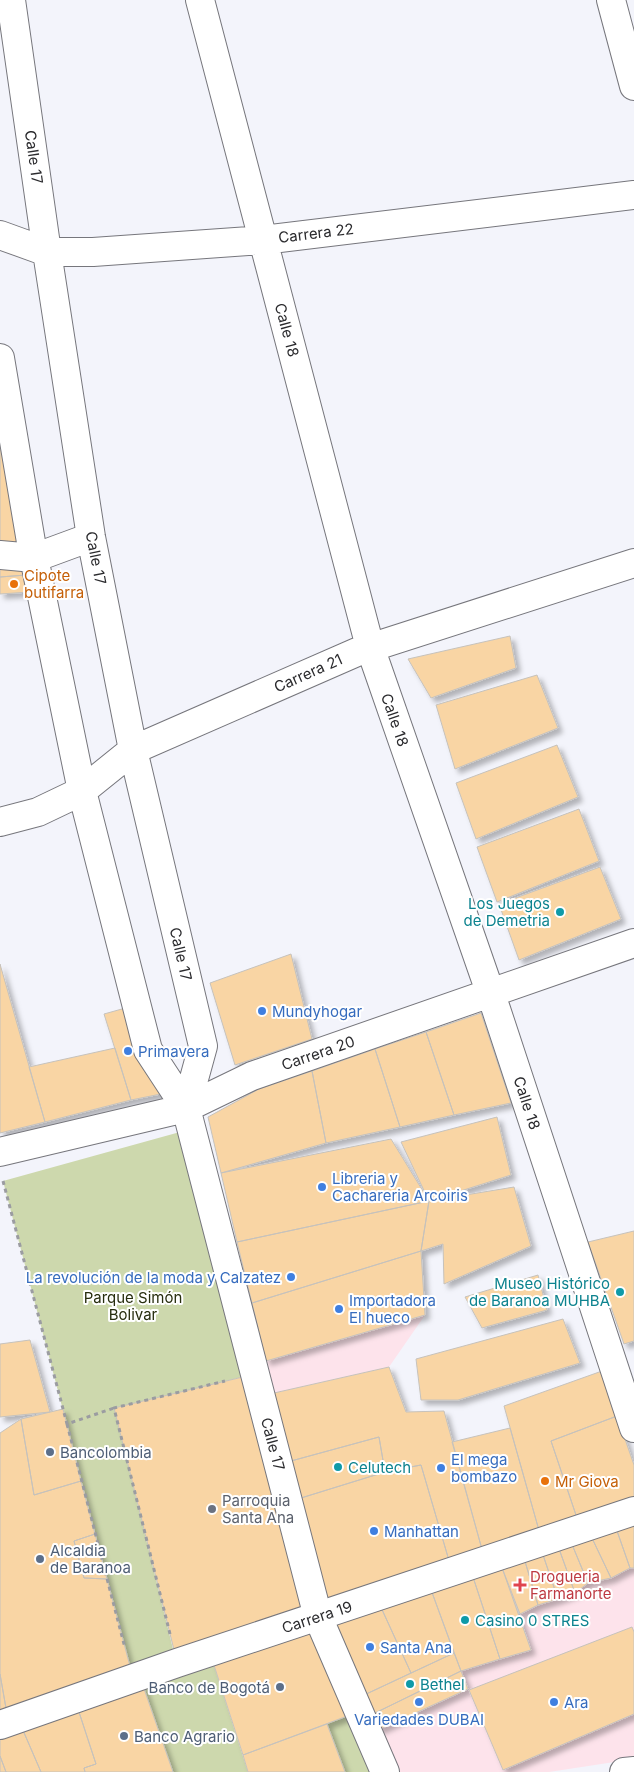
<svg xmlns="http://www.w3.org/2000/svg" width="634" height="1772" font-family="Inter,sans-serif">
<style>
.commercial{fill:#fde3eb}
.green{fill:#cdd8ad}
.building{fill:#f9d5a4;stroke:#c6c2bc;filter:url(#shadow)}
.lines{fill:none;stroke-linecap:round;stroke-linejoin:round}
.minor-casing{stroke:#76767c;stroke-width:30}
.major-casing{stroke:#76767c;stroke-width:30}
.path{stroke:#9b9ca1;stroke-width:3;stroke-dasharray:4 4;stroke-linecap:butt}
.minor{stroke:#fff;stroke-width:28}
.major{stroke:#fff;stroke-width:28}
.food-dot{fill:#e8710a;stroke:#fff;stroke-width:2}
.culture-dot{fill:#0f9aa8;stroke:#fff;stroke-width:2}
.shop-dot{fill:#3f7fe0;stroke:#fff;stroke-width:2}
.service-dot{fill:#5c6f8a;stroke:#fff;stroke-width:2}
.worship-dot{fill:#6b7280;stroke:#fff;stroke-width:2}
.health-dot{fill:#e0444e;stroke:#fff;stroke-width:2}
.labels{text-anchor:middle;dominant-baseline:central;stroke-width:4;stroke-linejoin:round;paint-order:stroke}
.street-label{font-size:15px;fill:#2b2b2e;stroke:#fff}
.food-label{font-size:15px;fill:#c56008;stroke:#fff;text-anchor:start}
.culture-label{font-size:15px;fill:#0d838f;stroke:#fff;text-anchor:start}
.shop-label{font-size:15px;fill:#366cbe;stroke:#fff;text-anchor:start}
.park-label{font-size:15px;fill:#272d0e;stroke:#fff}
.service-label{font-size:15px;fill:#4e5e75;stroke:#fff;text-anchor:start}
.worship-label{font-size:15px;fill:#5b616d;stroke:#fff;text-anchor:start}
.health-label{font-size:15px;fill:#be3a42;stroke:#fff;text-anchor:start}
</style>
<defs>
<filter id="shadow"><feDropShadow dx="4.5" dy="4.5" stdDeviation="2.5" flood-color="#0004"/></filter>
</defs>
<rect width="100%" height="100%" fill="#f3f4fb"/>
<!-- commercial -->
<path class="commercial" d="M425,1315L389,1367L274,1393L266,1361Z
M630,1568H634V1759L549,1772H395L378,1730L468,1689L461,1671L531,1650L520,1614L538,1605L575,1593L588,1583L611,1578Z"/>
<!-- green -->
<path class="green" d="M180,1132L251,1375L114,1408L173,1649L131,1670L3,1181Z
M212,1659L248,1772H173L142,1683Z
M350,1715L374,1772H345L327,1724Z"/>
<!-- building -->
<path class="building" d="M7,448L25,547H0V450Z
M0,561L26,563V575L0,577Z
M26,575L30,592L0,594V577Z
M510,636L516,668L431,698L408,659Z
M537,675L558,728L455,769L436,705Z
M557,745L578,797L476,839L456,783Z
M579,809L599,861L497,902L477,847Z
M600,867L621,919L519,960L499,904Z
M291,954L312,1039L235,1065L210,983Z
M0,964L45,1122L0,1133Z
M129,1007L166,1093L131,1100L104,1014Z
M481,1013L511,1103L454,1115L426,1032Z
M426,1032L454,1115L400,1127L375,1049Z
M115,1048L131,1100L45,1122L29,1067Z
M375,1049L400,1127L326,1143L312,1071Z
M312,1071L326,1143L221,1173L208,1117L259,1089Z
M497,1117L511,1175L429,1201L401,1142Z
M391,1139L429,1201L237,1242L221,1173Z
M514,1187L531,1246L444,1284L443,1244L421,1251L429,1201Z
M429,1201L421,1251L252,1303L237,1242Z
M634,1231V1341L624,1344L588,1242Z
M421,1251L425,1315L266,1361L252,1303Z
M538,1275L547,1310L482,1328L465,1297Z
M563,1319L580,1363L458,1400H421L416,1359Z
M30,1340L50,1412L0,1417V1344Z
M389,1367L406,1412L444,1411L483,1553L450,1564L421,1465L385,1472L379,1437L291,1461L274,1393Z
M602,1371L617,1416L551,1441L578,1521L540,1534L504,1406Z
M251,1375L309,1611L175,1654L114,1408Z
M63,1409L81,1481L34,1495L21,1419Z
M617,1416L634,1465V1501L578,1521L551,1441Z
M21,1419L34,1495L81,1481L95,1534L74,1541L84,1578L107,1579L131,1670L7,1714L0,1674V1433Z
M510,1428L540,1534L483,1553L452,1442Z
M379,1437L385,1472L301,1498L291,1461Z
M421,1465L450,1564L325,1605L301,1498L385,1472Z
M634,1523V1568H630L616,1528Z
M616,1528L630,1568L611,1578L591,1536Z
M95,1534L107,1579L84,1578L74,1541Z
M591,1536L611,1578L588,1583L571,1542Z
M571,1542L588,1583L575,1593L558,1546Z
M558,1546L575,1593L558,1599L542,1552Z
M542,1552L558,1599L538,1605L524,1558Z
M524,1558L538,1605L520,1614L501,1565Z
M501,1565L531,1650L500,1659L472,1574Z
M472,1574L500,1659L461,1671L430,1587Z
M430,1587L454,1653L411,1673L379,1603Z
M379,1603L411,1673L362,1696L330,1620Z
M314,1626L350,1715L243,1755L212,1659Z
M632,1627L634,1632V1714L503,1770L469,1690Z
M454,1653L461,1671L371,1715L362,1696Z
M461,1671L468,1689L378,1730L371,1715Z
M0,1674L7,1714L0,1716Z
M142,1683L173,1772H85L84,1768L96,1764L78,1709Z
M78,1709L96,1764L84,1768L85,1772H41L22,1728Z
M327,1724L345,1772H248L243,1755Z
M22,1728L41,1772H6L0,1756V1736Z
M0,1756L6,1772H0Z"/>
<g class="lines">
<!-- minor casing -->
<g class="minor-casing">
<path id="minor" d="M11,0L47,252L91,537L133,750L203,1046L186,1108
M200,0L370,647L496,1009L634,1428
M611,0L634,86
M0,235L47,252H93L263,240L634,195
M0,358L32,548L82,791L148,1050L186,1108L318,1617L385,1772
M0,555L34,558L91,537
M0,822L38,812L82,791L133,750L357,652L634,563
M0,1152L186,1108L252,1076L634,943
M624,1772L634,1771"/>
</g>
<!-- major casing -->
<g class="major-casing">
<path id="major" d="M0,1725L177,1663L634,1511"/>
</g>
<!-- path -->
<path class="path" d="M3,1181L67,1424L114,1408
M67,1424L125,1648
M170,1634L114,1408L225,1381"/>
<!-- minor -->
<use href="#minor" class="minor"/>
<!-- major -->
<use href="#major" class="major"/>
</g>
<!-- markers -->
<g class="food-dot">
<circle cx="14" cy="584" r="5"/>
<circle cx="545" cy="1481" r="5"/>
</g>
<g class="culture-dot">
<circle cx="560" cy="912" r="5"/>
<circle cx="620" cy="1292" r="5"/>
<circle cx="338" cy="1467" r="5"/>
<circle cx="465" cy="1620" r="5"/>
<circle cx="410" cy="1684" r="5"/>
</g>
<g class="shop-dot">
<circle cx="262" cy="1011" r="5"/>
<circle cx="128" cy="1051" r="5"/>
<circle cx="322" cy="1187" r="5"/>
<circle cx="291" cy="1277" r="5"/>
<circle cx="339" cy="1309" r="5"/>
<circle cx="441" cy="1468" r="5"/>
<circle cx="374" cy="1531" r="5"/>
<circle cx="370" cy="1647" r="5"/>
<circle cx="419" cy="1702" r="5"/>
<circle cx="554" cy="1702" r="5"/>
</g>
<g class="service-dot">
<circle cx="50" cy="1452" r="5"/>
<circle cx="40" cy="1559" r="5"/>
<circle cx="280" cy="1687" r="5"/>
<circle cx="124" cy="1736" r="5"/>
</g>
<circle class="worship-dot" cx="212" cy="1509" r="5"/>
<path class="health-dot" d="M517.5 1577.5h5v5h5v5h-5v5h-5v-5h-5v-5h5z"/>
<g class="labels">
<!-- street labels -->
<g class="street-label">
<text transform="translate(34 157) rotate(82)">Calle 17</text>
<text transform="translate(316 233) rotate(-7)">Carrera 22</text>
<text transform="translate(287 330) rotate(75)">Calle 18</text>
<text transform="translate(96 558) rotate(79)">Calle 17</text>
<text transform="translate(308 673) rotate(-24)">Carrera 21</text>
<text transform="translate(395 720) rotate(71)">Calle 18</text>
<text transform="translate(181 954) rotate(77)">Calle 17</text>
<text transform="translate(318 1053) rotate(-19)">Carrera 20</text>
<text transform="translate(527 1103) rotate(72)">Calle 18</text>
<text transform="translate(273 1444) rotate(75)">Calle 17</text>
<text transform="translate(317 1617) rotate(-18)">Carrera 19</text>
</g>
<!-- food labels -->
<g class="food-label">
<text x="24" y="575">Cipote<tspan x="24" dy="17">butifarra</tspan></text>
<text x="555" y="1481">Mr Giova</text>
</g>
<!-- culture labels -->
<g class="culture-label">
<text x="550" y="903" text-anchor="end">Los Juegos<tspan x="550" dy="17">de Demetria</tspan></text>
<text x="610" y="1283" text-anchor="end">Museo Histórico<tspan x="610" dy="17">de Baranoa MUHBA</tspan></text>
<text x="348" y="1467">Celutech</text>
<text x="475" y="1620">Casino 0 STRES</text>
<text x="420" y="1684">Bethel</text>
</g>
<!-- shop labels -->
<g class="shop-label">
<text x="272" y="1011">Mundyhogar</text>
<text x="138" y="1051">Primavera</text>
<text x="332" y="1178">Libreria y<tspan x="332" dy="17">Cachareria Arcoiris</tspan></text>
<text x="281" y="1277" text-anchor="end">La revolución de la moda y Calzatez</text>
<text x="349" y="1300">Importadora<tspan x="349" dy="17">El hueco</tspan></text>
<text x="451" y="1459">El mega<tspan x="451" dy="17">bombazo</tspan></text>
<text x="384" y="1531">Manhattan</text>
<text x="380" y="1647">Santa Ana</text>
<text x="564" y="1702">Ara</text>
<text x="419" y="1719" text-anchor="middle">Variedades DUBAI</text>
</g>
<!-- park labels -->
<g class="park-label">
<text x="133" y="1297">Parque Simón<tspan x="133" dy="17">Bolivar</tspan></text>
</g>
<!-- service labels -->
<g class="service-label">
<text x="60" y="1452">Bancolombia</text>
<text x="50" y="1550">Alcaldia<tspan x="50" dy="17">de Baranoa</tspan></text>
<text x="270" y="1687" text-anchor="end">Banco de Bogotá</text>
<text x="134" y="1736">Banco Agrario</text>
</g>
<!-- worship labels -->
<g class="worship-label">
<text x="222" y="1500">Parroquia<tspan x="222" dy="17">Santa Ana</tspan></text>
</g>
<!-- health labels -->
<g class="health-label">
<text x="530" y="1576">Drogueria<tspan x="530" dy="17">Farmanorte</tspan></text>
</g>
</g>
</svg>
